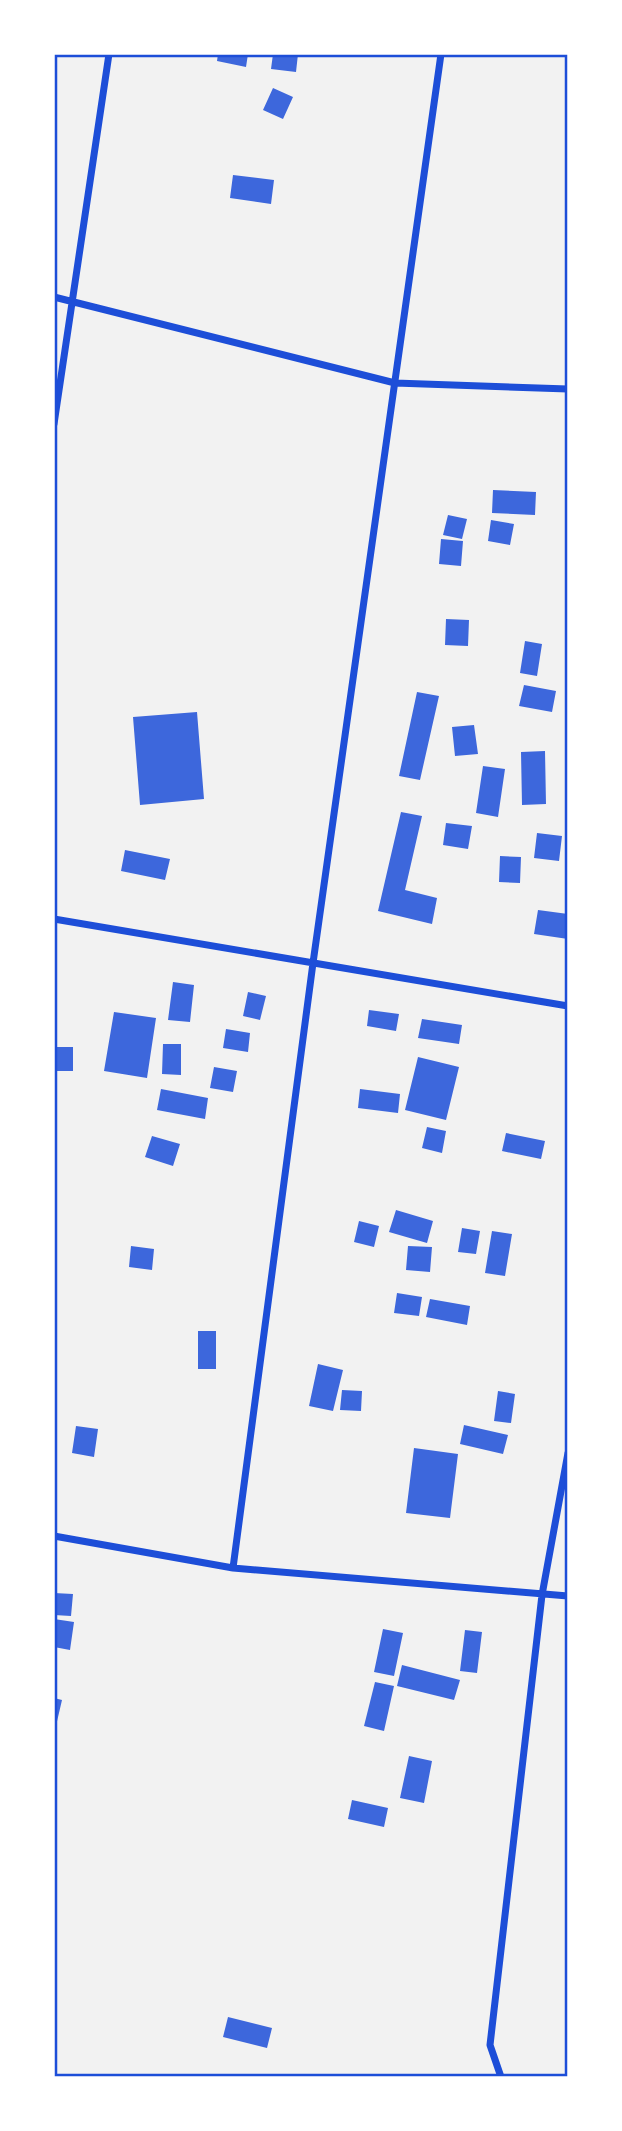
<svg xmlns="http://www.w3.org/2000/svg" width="622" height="2131" font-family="Georgia,serif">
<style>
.building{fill:#3d67dc}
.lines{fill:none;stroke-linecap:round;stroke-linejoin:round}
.minor{stroke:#1d4ed8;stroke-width:7}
.neatline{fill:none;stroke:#1d4ed8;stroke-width:2.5}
</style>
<rect width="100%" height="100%" fill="#f2f2f2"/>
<!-- building -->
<path class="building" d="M218,54H248L246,67L217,61Z
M273,54H298L296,72L271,69Z
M273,88L293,97L283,119L263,110Z
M233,175L274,180L271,204L230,198Z
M493,490L536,492L535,515L492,513Z
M448,515L467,519L462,539L443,535Z
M491,520L514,524L510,545L488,541Z
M441,539L463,541L461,566L439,564Z
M446,619L469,620L468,646L445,645Z
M525,641L542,644L537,676L520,673Z
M524,685L556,691L552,712L519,706Z
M417,692L439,696L420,780L399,776Z
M197,712L204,799L140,805L133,717Z
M474,725L478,754L455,756L452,727Z
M545,751L546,804L522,805L521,752Z
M483,766L505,769L498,817L476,813Z
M401,812L422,816L405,890L437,898L432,924L378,911Z
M446,823L472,826L468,849L443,845Z
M537,833L562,836L559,861L534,858Z
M125,850L170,859L165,880L121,871Z
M500,856L521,857L520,883L499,882Z
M538,910L568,914V939L534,934Z
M173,982L194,985L190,1022L168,1020Z
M248,992L266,996L260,1020L243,1016Z
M369,1010L399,1014L396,1031L367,1026Z
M114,1012L156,1018L147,1078L104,1071Z
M422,1019L462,1025L459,1044L418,1038Z
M226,1029L250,1033L248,1052L223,1048Z
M163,1044H181V1075L162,1074Z
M54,1047H73V1071H54Z
M418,1057L459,1067L446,1120L405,1110Z
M214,1067L237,1071L233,1092L210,1088Z
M161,1089L208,1098L205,1119L157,1110Z
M360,1089L400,1094L398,1113L358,1108Z
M427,1127L446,1131L442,1153L422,1148Z
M506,1133L545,1141L541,1159L502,1151Z
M152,1136L180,1144L173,1166L145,1157Z
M396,1210L433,1221L427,1243L389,1232Z
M359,1221L379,1226L374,1247L354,1242Z
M462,1228L480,1231L476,1254L458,1252Z
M492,1231L512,1234L505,1276L485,1273Z
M131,1246L154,1249L152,1270L129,1267Z
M408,1246L432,1247L430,1272L406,1270Z
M397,1293L422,1297L419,1316L394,1313Z
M430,1299L470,1306L467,1325L426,1317Z
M198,1331H216V1369H198Z
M318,1364L343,1370L333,1411L309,1406Z
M342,1390L362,1391L361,1411L340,1410Z
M498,1391L515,1394L511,1423L494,1421Z
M464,1425L508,1435L503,1454L460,1444Z
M76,1426L98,1429L94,1457L72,1453Z
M414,1448L458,1454L450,1518L406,1513Z
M54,1593L73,1594L71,1616L54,1615Z
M54,1619L74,1622L70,1650L54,1647Z
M383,1629L403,1633L394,1676L374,1672Z
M465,1630L482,1632L477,1673L460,1671Z
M402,1665L460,1680L454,1700L397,1686Z
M375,1682L394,1686L384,1731L364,1726Z
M54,1698L62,1700L55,1730H54Z
M409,1756L432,1761L424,1803L400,1798Z
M352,1800L388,1808L384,1827L348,1819Z
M228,2017L272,2028L267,2048L223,2037Z"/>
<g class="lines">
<!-- minor -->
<path class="minor" d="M54,297L395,383L568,389
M54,424L109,54
M54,919L568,1006
M54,1536L233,1568L568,1596
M233,1568L313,963L441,54
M501,2077L490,2045L542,1595L568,1453"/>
</g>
<!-- border -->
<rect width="622" height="2131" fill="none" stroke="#ffffff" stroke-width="112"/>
<rect x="56" y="56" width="510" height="2019" class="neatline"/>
</svg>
